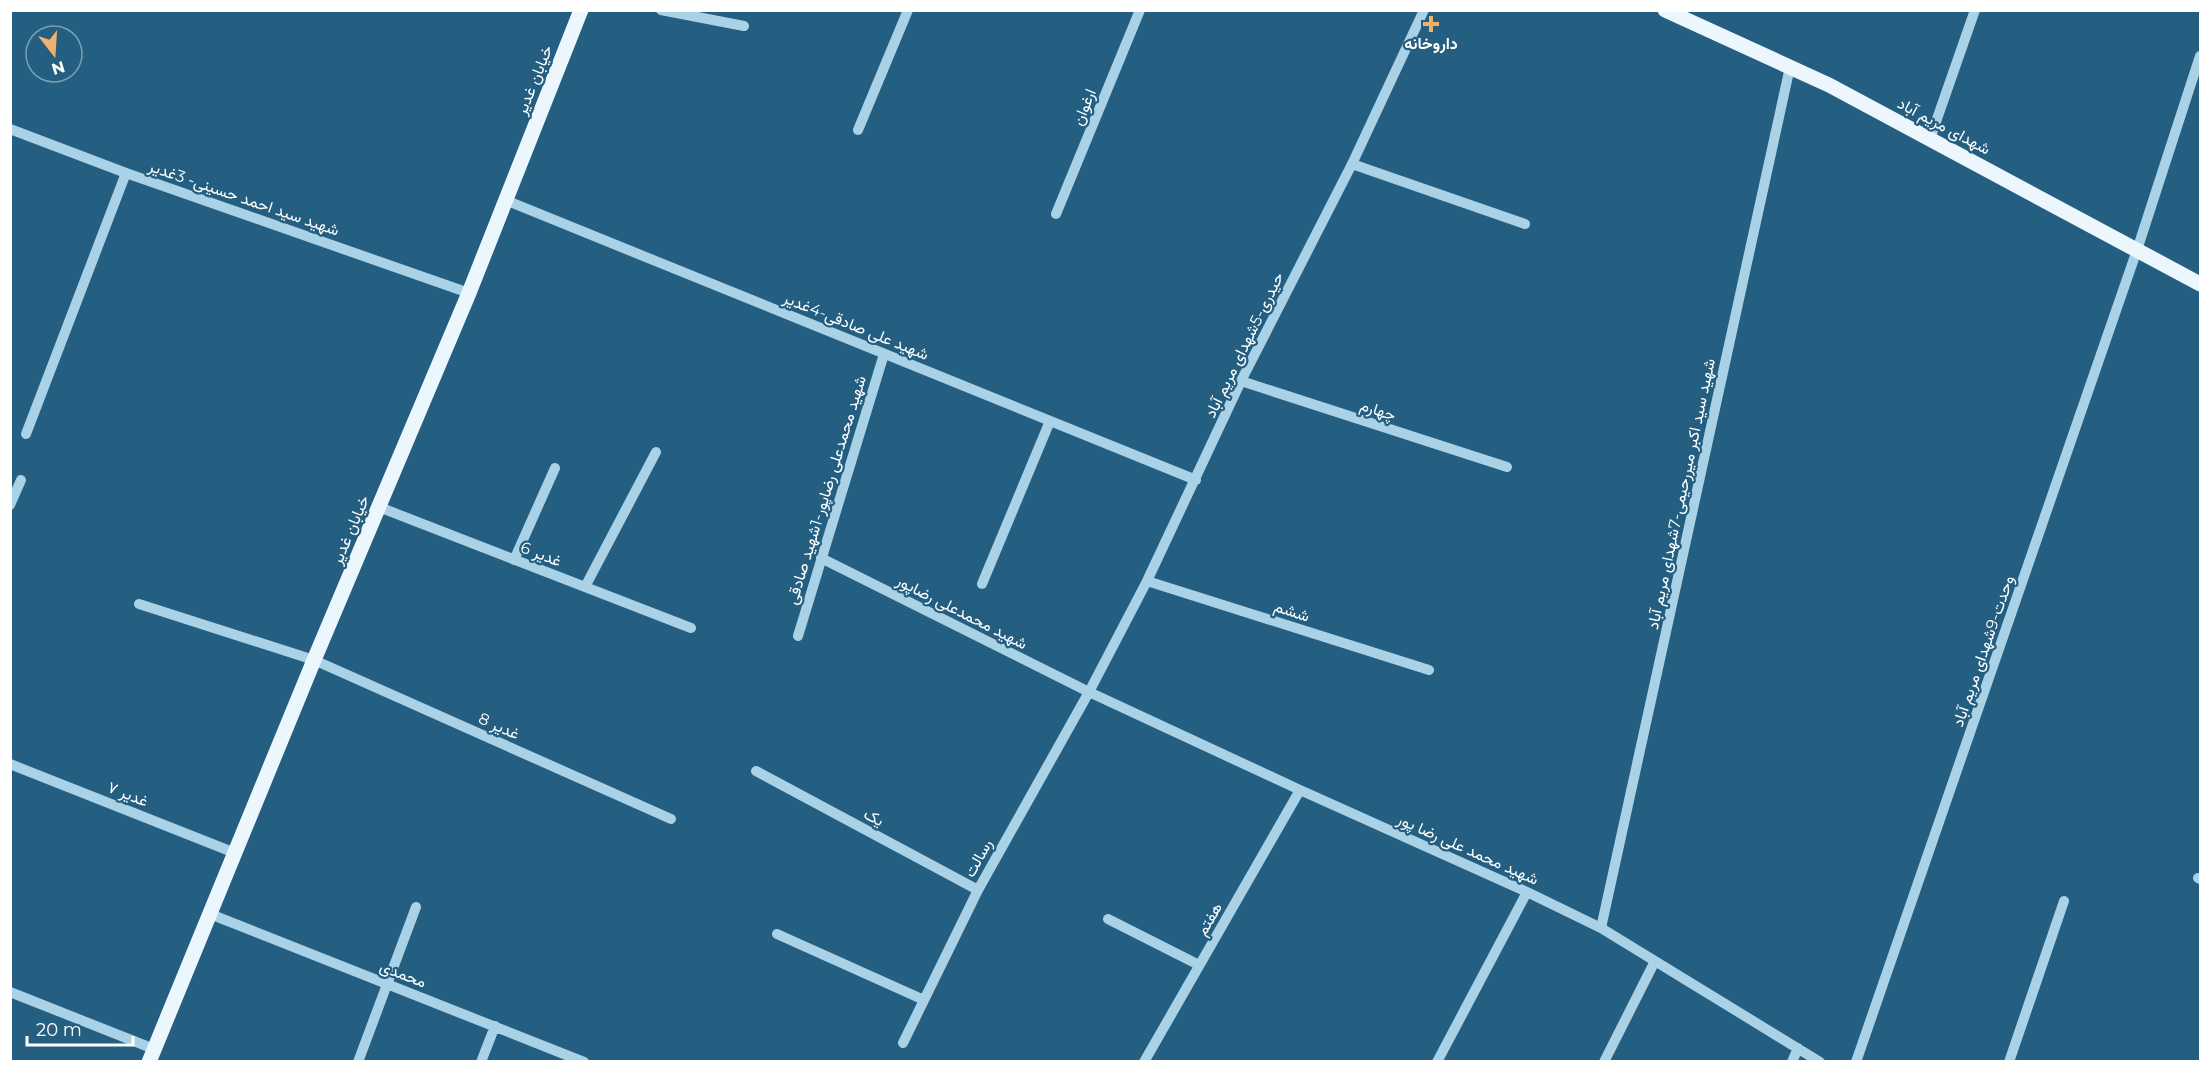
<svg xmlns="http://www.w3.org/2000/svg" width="2211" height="1072" font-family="Montserrat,Vazirmatn,sans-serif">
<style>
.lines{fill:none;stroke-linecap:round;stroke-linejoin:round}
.minor{stroke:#aad2e7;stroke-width:10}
.major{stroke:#ecf6fd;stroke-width:15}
.poi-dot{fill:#f1b16e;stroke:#245f81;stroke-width:2}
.labels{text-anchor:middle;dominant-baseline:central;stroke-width:4.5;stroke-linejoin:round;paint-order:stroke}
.poi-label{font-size:16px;font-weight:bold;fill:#fff;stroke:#245f81}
.street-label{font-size:16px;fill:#fff;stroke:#245f81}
</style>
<rect width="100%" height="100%" fill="#245f81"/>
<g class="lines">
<!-- minor -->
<path class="minor" d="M661,10L744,26
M10,129L126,173L469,293
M858,130L908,10
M1930,139L1975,10
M1352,164L1525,224
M505,200L1196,480
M1056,214L1140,10
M1241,381L1507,467
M26,434L126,173
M10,505L21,480
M379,507L691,628
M821,558L1089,692L1300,790L1527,892L1601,928L1820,1062
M514,560L555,468
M1147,581L1429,670
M982,584L1050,421
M585,587L656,452
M139,604L314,660L671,819
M798,636L884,354
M10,764L235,853
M756,771L978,890
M2198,878L2200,879
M210,914L584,1062
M1108,919L1199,965
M1601,928L1790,67
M777,934L924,1000
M10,992L154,1049
M903,1043L978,890L1089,692L1147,581L1241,381L1352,164L1424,10
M358,1062L416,907
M481,1062L495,1026
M1144,1062L1300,790
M1437,1062L1527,892
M1604,1062L1655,961
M1792,1062L1798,1048
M1856,1062L2137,250L2200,56
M2009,1062L2064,901"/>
<!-- major -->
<path class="major" d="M1665,10L1829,85L2200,284
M149,1062L314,660L469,293L581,10"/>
</g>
<!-- markers -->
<path class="poi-dot" d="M1428 15h6v6h6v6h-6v6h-6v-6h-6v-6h6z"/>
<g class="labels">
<!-- poi labels -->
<g class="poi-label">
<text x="1431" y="43">داروخانه</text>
</g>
<!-- street labels -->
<g class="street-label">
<text transform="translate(534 80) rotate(-68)">خیابان غدیر</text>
<text transform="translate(1084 107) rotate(-68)">ارغوان</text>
<text transform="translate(1944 126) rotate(28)">شهدای مریم آباد</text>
<text transform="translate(244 198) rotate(19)">شهید سید احمد حسینی- 3غدیر</text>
<text transform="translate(856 326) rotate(22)">شهید علی صادقی-4غدیر</text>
<text transform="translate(1244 345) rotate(-64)">حیدری-5شهدای مریم آباد</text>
<text transform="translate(1378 410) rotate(18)">چهارم</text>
<text transform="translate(826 490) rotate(-73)">شهید محمدعلی رضاپور-1شهید صادقی</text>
<text transform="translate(1681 494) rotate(-78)">شهید سید اکبر میررحیمی-7شهدای مریم آباد</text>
<text transform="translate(350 530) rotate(-67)">خیابان غدیر</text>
<text transform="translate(541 554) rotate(21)">غدیر 6</text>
<text transform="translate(1292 611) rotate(18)">ششم</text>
<text transform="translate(962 612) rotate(27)">شهید محمدعلی رضاپور</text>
<text transform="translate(1983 651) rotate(-71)">وحدت-9شهدای مریم آباد</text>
<text transform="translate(499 726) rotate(24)">غدیر 8</text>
<text transform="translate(128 794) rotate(22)">غدیر ۷</text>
<text transform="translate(874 817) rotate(28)">یک</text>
<text transform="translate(1468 849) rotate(24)">شهید محمد علی رضا پور</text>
<text transform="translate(978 858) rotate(-61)">رسالت</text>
<text transform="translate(1209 919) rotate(-60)">هفتم</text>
<text transform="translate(403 974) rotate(21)">محمدی</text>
</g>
</g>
<!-- border -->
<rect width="2211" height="1072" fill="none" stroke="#ffffff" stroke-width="24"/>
<!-- north arrow -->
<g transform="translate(54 54) rotate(163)"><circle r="28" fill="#245f81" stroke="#7c9fb3" stroke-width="1.5"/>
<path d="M0-4.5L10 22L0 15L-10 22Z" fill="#f1b16e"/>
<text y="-9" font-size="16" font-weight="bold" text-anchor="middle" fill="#ffffff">N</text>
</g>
<!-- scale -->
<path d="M27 1036v9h106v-9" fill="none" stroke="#ffffff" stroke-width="3"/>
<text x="36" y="1036" font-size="18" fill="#ffffff" stroke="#245f81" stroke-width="4.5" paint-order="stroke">20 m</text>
</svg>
